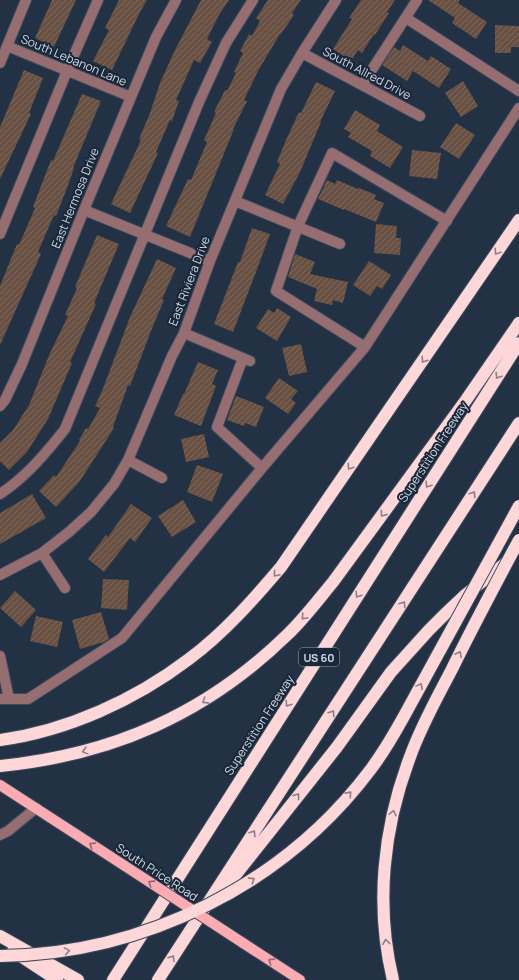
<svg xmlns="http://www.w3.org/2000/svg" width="519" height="980" font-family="Manrope,sans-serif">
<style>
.building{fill:url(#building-hatch)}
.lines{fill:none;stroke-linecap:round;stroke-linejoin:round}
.minor-casing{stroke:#3e4c5e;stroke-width:12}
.major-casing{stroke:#3e4c5e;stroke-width:12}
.highway-casing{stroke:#3e4c5e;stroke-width:14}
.minor{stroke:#966e71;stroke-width:10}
.major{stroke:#fdabb2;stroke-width:10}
.highway{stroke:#ffd7d9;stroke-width:12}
.major-bridge-casing{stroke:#3e4c5e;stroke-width:12;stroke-linecap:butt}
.highway-bridge-casing{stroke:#3e4c5e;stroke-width:14;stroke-linecap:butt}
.major-bridge{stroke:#fdabb2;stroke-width:10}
.highway-bridge{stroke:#ffd7d9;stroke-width:12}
.oneway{stroke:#8c7f89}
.oneway2{stroke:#8b6976}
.labels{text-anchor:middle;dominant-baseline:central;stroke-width:4;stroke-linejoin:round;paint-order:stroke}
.shield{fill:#192739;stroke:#9aa5b3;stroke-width:1}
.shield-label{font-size:11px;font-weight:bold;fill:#d2dbe7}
.street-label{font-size:12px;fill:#d2dbe7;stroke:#192739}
</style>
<defs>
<pattern id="building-hatch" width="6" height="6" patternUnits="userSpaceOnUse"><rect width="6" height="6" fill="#685042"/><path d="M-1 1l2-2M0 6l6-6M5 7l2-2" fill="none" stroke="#7d695d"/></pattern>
</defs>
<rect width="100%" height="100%" fill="#223144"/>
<!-- building -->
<path class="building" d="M52,0H76L54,47L35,38Z
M119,0H147L140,12L112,70L93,61L109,30L105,28Z
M201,0H229L219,15L207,39L212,42L200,63L194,60L176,100L179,101L172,121L170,120L156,152L158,153L130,213L111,204L141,140L139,139L150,113L160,83L174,52Z
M268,0H301L292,13L294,15L281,34H280L258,71L244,100L247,101L233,129H234L190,237L166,226L188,179L191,180L207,142L204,140L216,113L214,112L225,90L227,91L236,73L234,72L243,53L240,51L249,34L252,36L260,21L256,18Z
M361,0H395L387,12L389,13L375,35L374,34L362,53L358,50L351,61L333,49L352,19L349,18Z
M428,0H460L458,3L487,22L476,39L452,23L455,18Z
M495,25L519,26V47H511V53H495Z
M403,45L428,61L431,56L451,69L439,88L413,71L407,81L382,65L394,47L400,51Z
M24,70L43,78L29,113L31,114L0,179V127Z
M463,81L478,106L461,117L445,93Z
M316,82L335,91L320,122H321L300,172L283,204L265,195L280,164L277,162L286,140L299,112L301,113Z
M82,94L101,101L73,168H74L67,188L56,216L54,215L38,252L41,254L0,345V286L17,244L19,245L35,208L33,207L51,160L53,161Z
M355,110L380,125L377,131L403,147L390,168L370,156L372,151L348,137L351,133L344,129Z
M456,123L475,135L459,159L440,147Z
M412,150L441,153L437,179L409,176Z
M327,180L335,184L337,180L358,189L359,188L376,195L374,199L384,203L376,222L344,209V210L318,199Z
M376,224L397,226L396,238H401L400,255L374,253Z
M252,228L270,234L256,272L233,332L214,324L238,262H240Z
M97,235L119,244L94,303L96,304L70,362L72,363L48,419L27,452L9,470L0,461V443L13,430L29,405L50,353L68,316L65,315L77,288L75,287Z
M295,254L315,262L310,274L348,282L343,303L333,300L332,305L314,301L317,289L288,277Z
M157,259L176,268L162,299L164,300L151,331L130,386L128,385L113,427L114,428L80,481L56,507L39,491L54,475L56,477L80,441L79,440L86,428L88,429L100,408L95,406L102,391L130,317Z
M369,261L391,275L382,289L377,286L370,296L353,285Z
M277,308L291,317L277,341L256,328L268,309L274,313Z
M301,344L307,372L289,376L282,348Z
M198,362L218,370L212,384L216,386L201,426L174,415L183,394H184Z
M279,378L298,391L291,399L296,403L288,414L265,398Z
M236,396L264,407L256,427L245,423L244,426L227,420Z
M204,434L209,457L186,462L181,439Z
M197,465L223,474L212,502L187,492Z
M32,494L46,518L0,544V513Z
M183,500L196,522L172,537L158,516Z
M131,504L152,518L135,542L130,538L104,572L88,559L106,535L108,537Z
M103,579L129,580L127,610L101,608Z
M15,591L36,610L21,627L0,608Z
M101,612L109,639L104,642L80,649L72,620Z
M36,616L63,622L57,647L30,641Z"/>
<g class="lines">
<!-- minor casing -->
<g class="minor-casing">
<path id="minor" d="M406,18L519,91
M7,46L131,97
M302,53L420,116
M0,63L26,0
M362,85L417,0
M235,201L340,244
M84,210L210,261
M0,234L67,71L98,0
M184,333L250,361
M365,347L276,291L298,226L332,153L447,221
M243,358L217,427L262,468
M0,406L5,400L22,364L84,210L156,37L176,0
M128,460L162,478
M0,494C26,477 46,453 65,429L199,102L226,43L253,0
M42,553L65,588
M0,575L42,553L69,532L91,512L114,484L128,460L172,356L184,333L210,261L281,89L302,53L336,0
M0,656L9,699
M0,699H28L122,638L262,468L365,347L519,108
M0,835L8,831L36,808"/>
</g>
<!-- major casing -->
<g class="major-casing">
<path id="major" d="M0,785L125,866
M243,943L300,980"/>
</g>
<!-- highway casing -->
<g class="highway-casing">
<path id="highway" d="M0,740C67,731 135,700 189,659C224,633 253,600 281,567L519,220
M0,766C112,755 206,714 287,635C304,619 318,600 333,582L466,400L519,323
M222,892L337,747L391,672L429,630L447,612L464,596L507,562
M0,936L78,980
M13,951L57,980
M113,980L519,343
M158,980L519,423"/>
</g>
<!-- minor -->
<use href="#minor" class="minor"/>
<!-- major -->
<use href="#major" class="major"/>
<!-- highway -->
<use href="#highway" class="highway"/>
<!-- major-bridge casing -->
<g class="major-bridge-casing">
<path id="major-bridge" d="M125,866L243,943"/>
</g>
<!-- highway-bridge casing -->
<g class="highway-bridge-casing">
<path id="highway-bridge" d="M0,956C144,954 284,885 371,769C383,753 393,736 403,718L519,506
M393,980C375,906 383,828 410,757C421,726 437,698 452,669C473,626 496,583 519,540"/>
</g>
<!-- major-bridge -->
<use href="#major-bridge" class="major-bridge"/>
<!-- highway-bridge -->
<use href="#highway-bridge" class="highway-bridge"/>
</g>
<!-- one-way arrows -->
<defs><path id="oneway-chevron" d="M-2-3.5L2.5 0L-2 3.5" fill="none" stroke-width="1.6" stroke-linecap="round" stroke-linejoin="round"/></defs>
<g class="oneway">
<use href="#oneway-chevron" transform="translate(497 252) rotate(124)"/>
<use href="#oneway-chevron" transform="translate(424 360) rotate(124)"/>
<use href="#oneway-chevron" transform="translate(498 376) rotate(123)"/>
<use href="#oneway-chevron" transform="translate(350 467) rotate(124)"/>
<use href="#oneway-chevron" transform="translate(428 485) rotate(123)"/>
<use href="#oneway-chevron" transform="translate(473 494) rotate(-57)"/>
<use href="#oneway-chevron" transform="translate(383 514) rotate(126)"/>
<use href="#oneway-chevron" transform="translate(276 574) rotate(130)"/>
<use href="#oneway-chevron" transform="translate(358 595) rotate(123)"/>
<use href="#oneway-chevron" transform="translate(403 604) rotate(-57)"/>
<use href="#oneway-chevron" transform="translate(304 617) rotate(133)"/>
<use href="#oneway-chevron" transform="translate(459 654) rotate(-63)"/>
<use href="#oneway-chevron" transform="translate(420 686) rotate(-62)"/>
<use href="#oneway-chevron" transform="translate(205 701) rotate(147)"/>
<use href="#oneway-chevron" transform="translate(288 704) rotate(123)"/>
<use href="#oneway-chevron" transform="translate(332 713) rotate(-57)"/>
<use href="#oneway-chevron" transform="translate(85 751) rotate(165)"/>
<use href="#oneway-chevron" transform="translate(349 794) rotate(-48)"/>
<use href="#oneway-chevron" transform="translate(297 796) rotate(-53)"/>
<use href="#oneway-chevron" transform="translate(393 813) rotate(-77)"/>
<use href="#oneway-chevron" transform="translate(253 833) rotate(-57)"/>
<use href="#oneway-chevron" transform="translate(252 880) rotate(-33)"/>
<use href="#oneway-chevron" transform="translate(386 942) rotate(-97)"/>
<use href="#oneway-chevron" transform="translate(67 951) rotate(-9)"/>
<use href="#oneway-chevron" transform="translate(172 958) rotate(-58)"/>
</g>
<g class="oneway2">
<use href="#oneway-chevron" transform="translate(92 845) rotate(-147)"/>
<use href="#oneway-chevron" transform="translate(151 883) rotate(-147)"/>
<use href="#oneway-chevron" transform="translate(271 961) rotate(-147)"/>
</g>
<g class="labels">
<!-- shield labels -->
<rect class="shield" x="299" y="648" width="40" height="18" rx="3"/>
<g class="shield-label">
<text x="319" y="657">US 60</text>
</g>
<!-- street labels -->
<g class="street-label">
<text transform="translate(74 60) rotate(23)">South Lebanon Lane</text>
<text transform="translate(367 73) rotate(28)">South Allred Drive</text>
<text transform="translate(75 198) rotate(-68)">East Hermosa Drive</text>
<text transform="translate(189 281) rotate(-69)">East Riviera Drive</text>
<text transform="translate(433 452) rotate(-57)">Superstition Freeway</text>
<text transform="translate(259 725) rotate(-57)">Superstition Freeway</text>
<text transform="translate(157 872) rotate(33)">South Price Road</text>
</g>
</g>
</svg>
